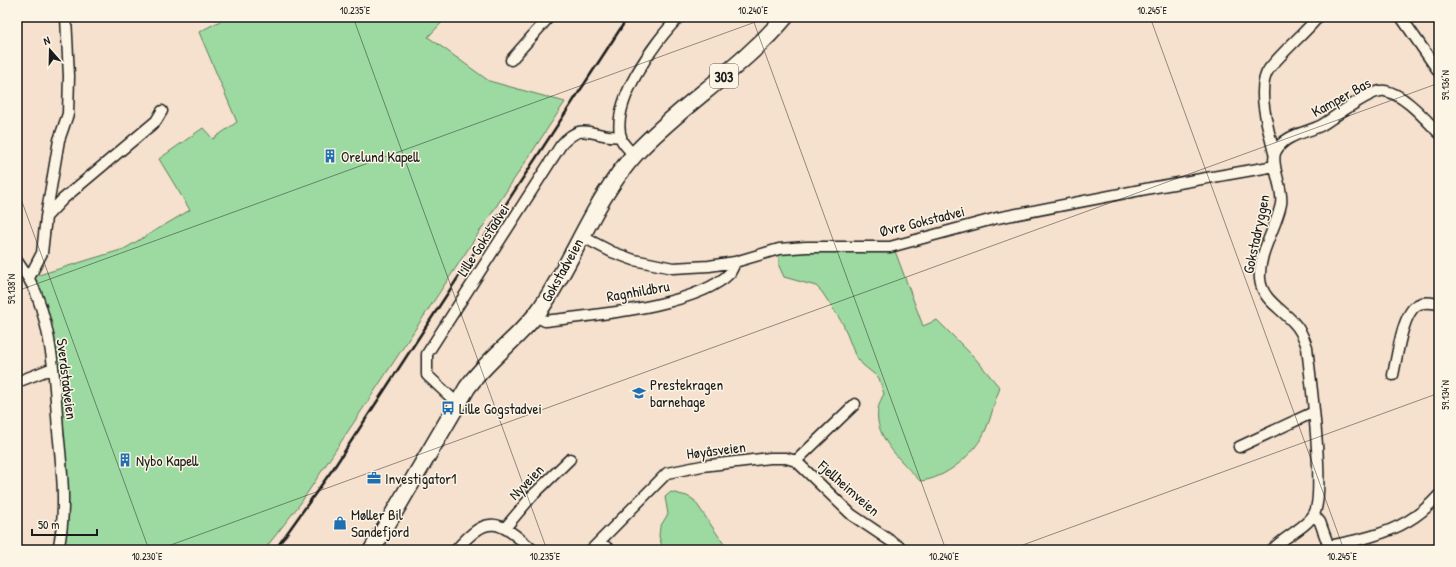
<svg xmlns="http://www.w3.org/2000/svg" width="1456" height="567" font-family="'Patrick Hand',sans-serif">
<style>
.green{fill:#9ddaa1;stroke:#5c7b5e}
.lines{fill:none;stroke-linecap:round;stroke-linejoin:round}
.street-casing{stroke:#1c1c1c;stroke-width:13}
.primary-casing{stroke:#1c1c1c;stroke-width:19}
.street{stroke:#fcf5e5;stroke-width:10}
.primary{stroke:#fcf5e5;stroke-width:16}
.rail{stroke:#1c1c1c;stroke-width:2.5}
.ticks{fill:none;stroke:#1c1c1c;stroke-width:1;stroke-opacity:0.45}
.labels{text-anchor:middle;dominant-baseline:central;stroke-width:3;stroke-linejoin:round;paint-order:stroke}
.shield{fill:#fcf5e5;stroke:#5f5d58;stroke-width:1}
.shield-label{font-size:14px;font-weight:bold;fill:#1c1c1c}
.street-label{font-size:15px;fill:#1c1c1c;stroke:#fcf5e5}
.poi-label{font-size:15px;fill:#1c1c1c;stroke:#fcf5e5;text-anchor:start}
.neatline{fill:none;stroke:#1c1c1c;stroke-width:1.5}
.ticks-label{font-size:10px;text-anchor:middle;fill:#1c1c1c}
</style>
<rect width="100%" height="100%" fill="#f5e1cd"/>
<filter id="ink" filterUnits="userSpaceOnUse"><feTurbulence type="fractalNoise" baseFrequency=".025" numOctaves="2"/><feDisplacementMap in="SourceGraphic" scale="8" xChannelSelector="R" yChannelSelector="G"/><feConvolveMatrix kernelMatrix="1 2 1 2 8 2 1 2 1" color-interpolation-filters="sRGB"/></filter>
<g filter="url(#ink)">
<!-- green -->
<path class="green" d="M228,17H447L428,37L489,81L565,102L300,504L264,550H58L62,526L53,368L29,278L124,249L190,210L159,159L203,128L213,139L237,122L199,32Z
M852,247L895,251L923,326L937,320L974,357L1000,388C994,401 992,416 986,429C976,453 946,479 920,481C898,457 863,428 884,394L879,378L863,365L855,355L843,324L822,292L816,286L784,277L779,266V249Z
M671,492L687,496L694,500L728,550H663L659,536L660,527L668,514L665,497Z"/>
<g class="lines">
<!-- street casing -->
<g class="street-casing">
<path id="street" d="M1401,17L1439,72
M511,60L549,17
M1274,153C1269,131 1255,88 1269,69C1284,50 1303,35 1318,17
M634,155C630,151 625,146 622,141C608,105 655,41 679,17
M46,217L63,199L156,121L162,111
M581,236L612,252L634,260L673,268L709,266L735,262L779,249L806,247H890L997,218L1156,187L1275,166
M17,261C24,271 31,281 36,293C53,336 55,385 58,431C62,470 67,511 58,550
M29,278L42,253L46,217L59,140L68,114L69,76L66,17
M535,316L545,321C592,315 697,307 730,273C732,270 734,265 735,262
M1393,375C1397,358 1402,314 1417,305C1424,301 1432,303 1439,304
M17,382L53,368
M458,404L427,375V354L561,145C585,118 593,140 621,136
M1239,447L1314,412
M796,461L852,515L904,550
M796,461L855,404
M1314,515L1320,522L1330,550
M505,528L532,496L570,459
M600,542L610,550
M1329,546C1355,541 1385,535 1408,521C1420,514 1430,505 1439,495
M456,550C489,512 499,521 533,550
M591,550L667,473L702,466L770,458H786L796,461
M1272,550C1283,537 1306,528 1314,514C1326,493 1310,376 1307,347C1304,338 1301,330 1294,323C1281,308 1262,300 1260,279C1258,253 1276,229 1281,204C1284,188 1269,163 1276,151C1285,134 1307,133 1322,125C1335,117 1372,88 1385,91C1404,94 1426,120 1439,133"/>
</g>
<!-- primary casing -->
<g class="primary-casing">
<path id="primary" d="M372,550L467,388C488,358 520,338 541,308C575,258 594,199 636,153C682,104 741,69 785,17"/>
</g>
<!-- street -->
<use href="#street" class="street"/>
<!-- primary -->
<use href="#primary" class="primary"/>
<!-- rail -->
<path class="rail" d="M275,550L335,466L628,17"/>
</g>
</g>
<!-- ticks -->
<path class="ticks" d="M353,17L547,550M752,17L946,550M1150,17L1344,550M17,188L149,550M17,291L769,17M157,550L1439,83M1009,550L1439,393"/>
<!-- icons -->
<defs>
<g id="building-bare" transform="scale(1.08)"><path d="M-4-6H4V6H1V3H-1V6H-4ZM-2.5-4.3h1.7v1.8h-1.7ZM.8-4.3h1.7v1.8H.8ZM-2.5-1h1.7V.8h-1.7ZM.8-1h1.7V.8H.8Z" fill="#1f6fb2" stroke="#fcf5e5" stroke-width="2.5" paint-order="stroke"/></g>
<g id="school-bare" transform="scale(1.08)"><path d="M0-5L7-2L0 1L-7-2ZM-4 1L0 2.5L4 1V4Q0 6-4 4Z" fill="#1f6fb2" stroke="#fcf5e5" stroke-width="2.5" paint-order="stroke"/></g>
<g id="bus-bare" transform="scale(1.08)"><path d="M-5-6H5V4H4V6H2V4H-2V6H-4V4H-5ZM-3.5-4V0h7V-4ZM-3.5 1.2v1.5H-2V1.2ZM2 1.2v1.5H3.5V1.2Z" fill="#1f6fb2" stroke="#fcf5e5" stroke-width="2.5" paint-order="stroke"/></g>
<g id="office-bare" transform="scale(1.08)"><path d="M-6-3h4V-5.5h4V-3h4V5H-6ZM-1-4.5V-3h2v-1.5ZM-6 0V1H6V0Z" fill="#1f6fb2" stroke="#fcf5e5" stroke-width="2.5" paint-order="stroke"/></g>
<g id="shop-bare" transform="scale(1.08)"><path d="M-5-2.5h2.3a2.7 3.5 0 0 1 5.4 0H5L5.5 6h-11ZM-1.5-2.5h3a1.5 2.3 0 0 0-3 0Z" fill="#1f6fb2" stroke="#fcf5e5" stroke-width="2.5" paint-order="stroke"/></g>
</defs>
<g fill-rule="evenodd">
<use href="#building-bare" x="330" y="156"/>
<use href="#school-bare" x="639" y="393"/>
<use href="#bus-bare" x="448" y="408"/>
<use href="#building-bare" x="125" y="460"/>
<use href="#office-bare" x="374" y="478"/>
<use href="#shop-bare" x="340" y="523"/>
</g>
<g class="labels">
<!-- shield labels -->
<rect class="shield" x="710" y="64" width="28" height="24" rx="3"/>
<g class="shield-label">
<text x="724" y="76">303</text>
</g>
<!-- street labels -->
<g class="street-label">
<text transform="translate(1341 97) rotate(-29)">Kamper Bas</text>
<text transform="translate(922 221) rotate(-14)">Øvre Gokstadvei</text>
<text transform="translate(1256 234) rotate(-78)">Gokstadryggen</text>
<text transform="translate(483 240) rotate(-57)">Lille Gokstadvei</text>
<text transform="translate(562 270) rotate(-61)">Gokstadveien</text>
<text transform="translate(638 291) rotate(-10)">Ragnhildbru</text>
<text transform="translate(67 379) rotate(83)">Sverdstadveien</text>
<text transform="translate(716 450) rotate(-7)">Høyåsveien</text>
<text transform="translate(526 482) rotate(-46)">Nyveien</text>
<text transform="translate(849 488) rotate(41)">Fjellheimveien</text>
</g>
<!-- poi labels -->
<g class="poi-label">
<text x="341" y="156">Orelund Kapell</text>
<text x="650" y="384">Prestekragen<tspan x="650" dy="17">barnehage</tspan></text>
<text x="459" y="408">Lille Gogstadvei</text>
<text x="136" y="460">Nybo Kapell</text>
<text x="385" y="478">Investigator1</text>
<text x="351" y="514">Møller Bil<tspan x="351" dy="17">Sandefjord</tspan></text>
</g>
</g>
<!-- margin -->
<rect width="1456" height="567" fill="none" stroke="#fcf5e5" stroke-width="44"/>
<!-- north arrow -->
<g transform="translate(50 50) rotate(340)" stroke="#fcf5e5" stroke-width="3" paint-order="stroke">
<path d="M0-3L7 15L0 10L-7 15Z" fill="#1c1c1c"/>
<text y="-6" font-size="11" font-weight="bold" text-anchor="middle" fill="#1c1c1c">N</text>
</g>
<!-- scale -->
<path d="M32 529v6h65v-6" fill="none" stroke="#1c1c1c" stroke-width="2"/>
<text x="38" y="529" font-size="12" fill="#1c1c1c" stroke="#fcf5e5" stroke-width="3" paint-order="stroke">50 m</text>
<rect x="22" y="22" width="1412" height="523" class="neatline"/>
<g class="ticks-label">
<text x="355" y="14">10.235°E</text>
<text x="753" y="14">10.240°E</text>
<text x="1152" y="14">10.245°E</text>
<text transform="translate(1445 85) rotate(-90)" y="4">59.136°N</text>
<text transform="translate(11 289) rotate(-90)" y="4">59.138°N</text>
<text transform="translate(1445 395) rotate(-90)" y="4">59.134°N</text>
<text x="147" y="560">10.230°E</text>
<text x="545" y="560">10.235°E</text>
<text x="944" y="560">10.240°E</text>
<text x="1342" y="560">10.245°E</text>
</g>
</svg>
